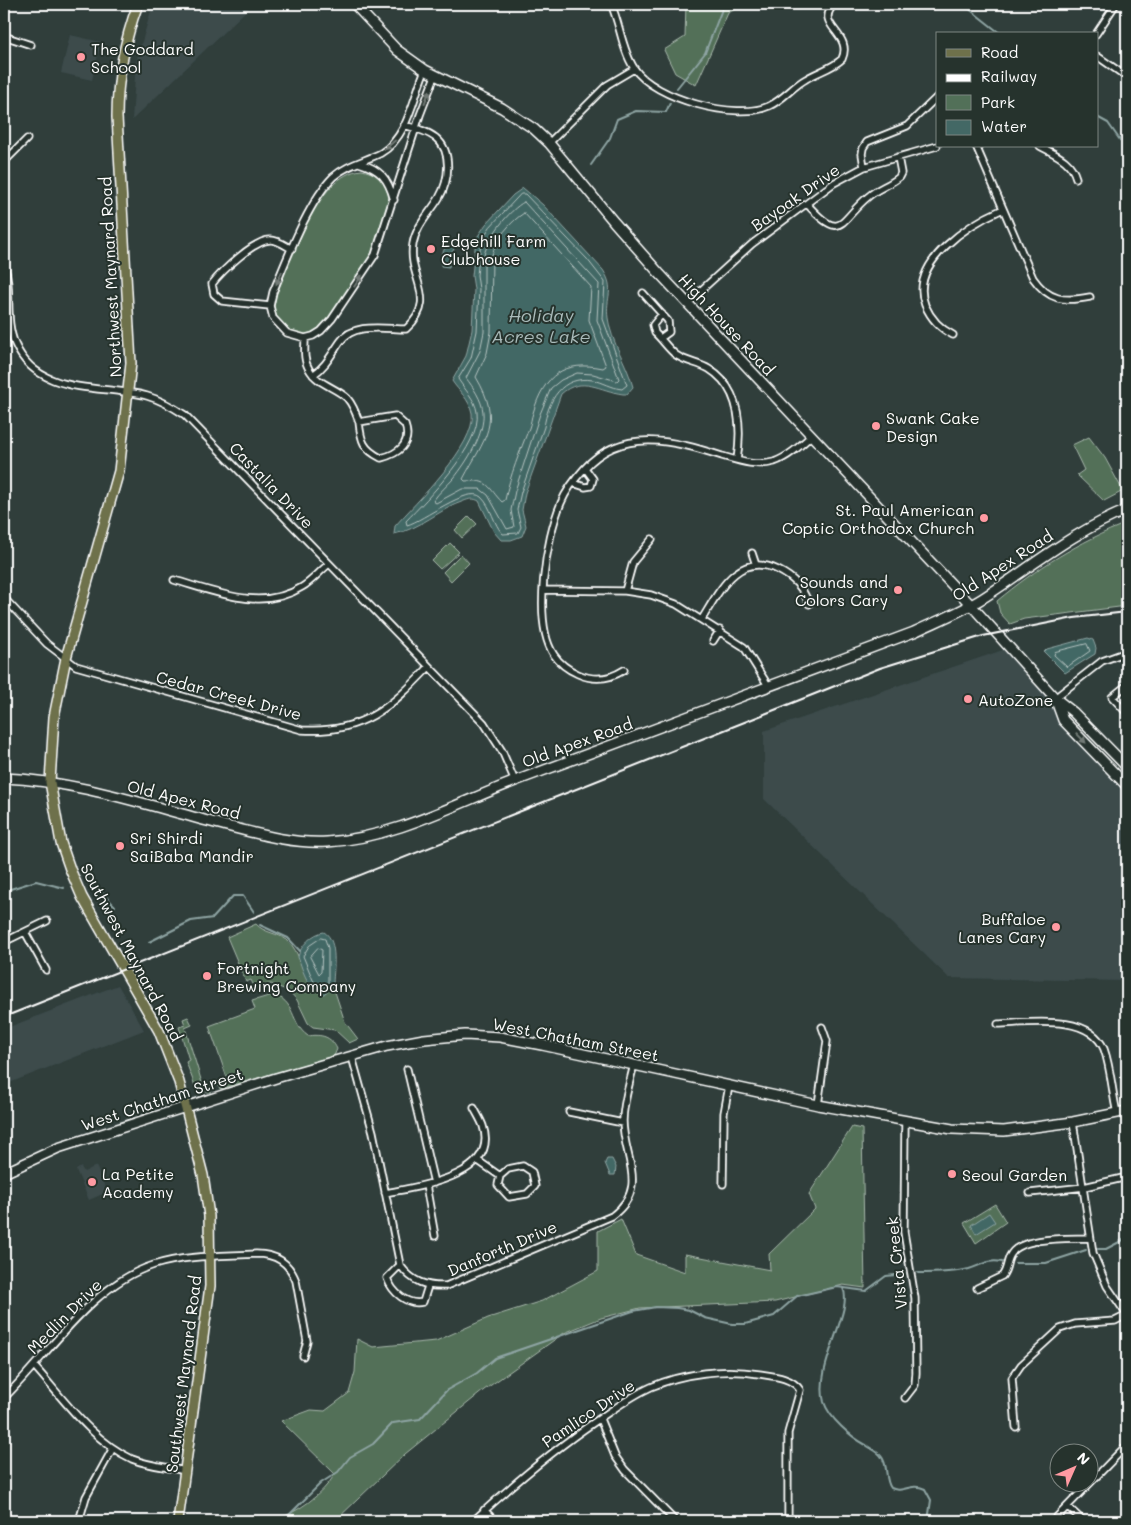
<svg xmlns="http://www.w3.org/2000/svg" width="1131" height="1525" font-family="Mali,sans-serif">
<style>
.built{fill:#3c4b4c}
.green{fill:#527058;stroke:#a8b8ac}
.water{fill:#436865;stroke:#8ea4a3}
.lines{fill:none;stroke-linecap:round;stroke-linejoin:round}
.shore{stroke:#b4c3c1;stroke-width:1}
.stream{stroke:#8ea4a3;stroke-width:2}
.street-casing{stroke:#fff;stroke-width:9}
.secondary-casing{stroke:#fff;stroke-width:12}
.primary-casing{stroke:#fff;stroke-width:12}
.street{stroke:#26332d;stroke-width:5.5}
.secondary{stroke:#26332d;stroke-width:9}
.primary{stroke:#6e714b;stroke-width:9}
.rail{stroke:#fff;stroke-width:2}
.oneway{fill:#727a76}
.poi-dot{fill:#ff9aa2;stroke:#26332d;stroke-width:2}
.labels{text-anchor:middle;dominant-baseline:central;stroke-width:4;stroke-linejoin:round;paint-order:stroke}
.poi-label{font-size:16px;fill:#fff;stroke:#26332d;text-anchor:start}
.street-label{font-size:16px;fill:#fff;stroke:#26332d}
.water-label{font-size:18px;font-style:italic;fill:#aabbba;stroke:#26332d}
</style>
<rect width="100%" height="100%" fill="#303e3b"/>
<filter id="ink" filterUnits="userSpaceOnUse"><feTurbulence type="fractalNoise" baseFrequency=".02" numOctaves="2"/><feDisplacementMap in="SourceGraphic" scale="10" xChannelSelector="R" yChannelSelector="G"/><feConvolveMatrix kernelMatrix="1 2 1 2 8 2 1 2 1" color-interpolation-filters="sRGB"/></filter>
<g filter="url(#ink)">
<!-- built -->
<path class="built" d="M153,4L160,10L167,4H253L132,120L136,62Z
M70,35L101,42L92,80L61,73Z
M1009,648L1055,698L1063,720L1127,787V981L949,978L764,799V731Z
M118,985L144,1030L4,1085V1029Z
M96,1166L107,1192L89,1200L76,1170L81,1167L84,1172Z"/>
<!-- green -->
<path class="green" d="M686,4H745L728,13L696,85L675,73L664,50L685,37Z
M362,170C380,174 388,184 389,202L375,247L368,262L323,326C300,345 271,329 274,300C289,264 317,173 362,170Z
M1089,437L1105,458L1123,491L1104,501L1077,475L1084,470L1072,445Z
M469,516L477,524L462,538L455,530Z
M1127,523V606L1024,619L1010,624L1000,613L997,601C1035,569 1080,541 1127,523Z
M450,543L459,552L440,569L432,561Z
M461,554L469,563L451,581L443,572Z
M256,924C264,933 278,933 287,940C301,952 302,974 313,988L330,990L333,986L345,1022L358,1039L349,1043L335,1030L313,1027L308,1023L297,1000L289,991L271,984L255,988L251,980L246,982L227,937Z
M272,995C296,999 290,1024 308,1036C321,1034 331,1036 337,1049L334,1056L220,1089L217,1082L227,1078L209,1026L255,1009L252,1001Z
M188,1017L192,1025L185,1028L203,1086L211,1084V1092L197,1091L186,1062L189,1060L179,1027L185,1025L183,1019Z
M852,1127L862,1129L865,1288L843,1285L775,1302L640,1308L601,1318L564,1333L484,1390L405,1454L335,1521H274C297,1512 322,1496 335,1474L281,1421L311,1410L325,1411L349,1393L355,1372L357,1339L373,1347L436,1341L488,1318L542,1301L598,1271V1231L621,1219L636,1255L685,1272V1254L770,1270L769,1254L815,1209L809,1194Z
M995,1204L1006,1222L976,1243L964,1223Z"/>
<!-- water -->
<path class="water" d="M523,188L543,205L603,270C616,290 605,297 608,318C611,342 627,363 633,387L627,394H623C600,391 582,375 561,394L525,493L522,510L526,526L522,536L511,540H501L494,532L479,501C474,498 469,499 464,501C439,509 421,529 394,534L395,526C415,503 477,445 472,413C469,398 459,392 452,381L466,356L472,330L474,289L472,276L476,239L486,224L513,195Z
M447,244L455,247L450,256L449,267L441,266L442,254Z
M1088,638L1093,640L1096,648L1095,654L1065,673L1044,652L1047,649Z
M324,932C339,941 333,971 333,986L324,994C308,991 303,971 298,957C300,946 313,933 324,932Z
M607,1159H612L616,1167L615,1175H610L605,1163Z
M989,1213L995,1222L976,1234L971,1225Z"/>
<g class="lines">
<!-- shore -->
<path class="shore" d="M521,194H525L587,259L605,282L603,319L627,385L622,389C612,388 603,382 593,380C561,375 548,401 544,427L521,492L517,510L521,527L518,533L503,534C493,524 492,507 481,497C468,485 423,521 407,525L406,521C427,499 482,445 477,412C475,399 465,390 458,379L471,358L477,331L479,289L477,275L481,241L490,227Z
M524,202L599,284L597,320L619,379L617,381L593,374L577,373L561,380L551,388L540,414L515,491L511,510L514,527L507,529L488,495L480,489H462L436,503L433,501C439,492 447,486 454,478C467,462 485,434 483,412C482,400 473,387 466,378L480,351L484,332V255C488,238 509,210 524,202Z
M524,213L591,287L589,320L606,366L603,368C564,360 544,375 533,413C531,418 531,423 529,428C520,452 510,475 505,500L502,502C488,488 490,479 465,481L463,479C485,438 503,422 476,377L487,353L491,332L492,255C496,239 510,222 524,213Z
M1087,644L1090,651L1067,667L1054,655L1055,652Z
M321,938L325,939L328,948V984L322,989L313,980L303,956L309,946Z
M318,948L322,950L321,972L319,974L310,957Z"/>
<!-- stream -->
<path class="stream" d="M963,4L1001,34
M677,88L705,53L724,4
M1097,117L1108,123L1127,150
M591,165L610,138L617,119L636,111L666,112L670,103
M4,891L36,881L64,888
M100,891L115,906
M260,925L288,938L300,951
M149,942L191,921L213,918L233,896H243L254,912
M1098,1249H1106L1127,1238
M1015,1263H1046L1086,1250
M918,1273C935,1273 952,1273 969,1269C982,1265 988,1259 1002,1262
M843,1288C854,1311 814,1365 824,1402C829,1418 851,1437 866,1445C871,1449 877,1451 881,1456C889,1465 884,1479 891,1488C904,1494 910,1482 925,1489L931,1500L928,1521
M283,1521L321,1483L338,1472L350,1457L373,1444L393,1423L420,1419L447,1390L477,1373L495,1358L633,1311L656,1307L677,1308L689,1310L705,1318L732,1324H745L774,1316L797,1296L837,1287L866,1291L886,1276L905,1274"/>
<!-- street casing -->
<g class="street-casing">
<path id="street" d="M611,4C620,24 622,50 634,68C654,99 737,121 769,106C783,100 793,86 806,79C817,72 833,68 842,59C854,33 812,25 835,4
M1096,34L1116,4
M4,36L31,45
M1097,56L1127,77
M425,70C413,98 408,137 381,153C365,161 346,165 333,177C308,202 287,259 273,292L270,306L273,318L287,333L305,338L313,336L321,331L332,319L375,255L420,115L435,76
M549,143L607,85L634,69
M976,146L1033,278C1049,301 1064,302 1090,297
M1040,146C1056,155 1071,160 1076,178
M4,162L27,139
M359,163C380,169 388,178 394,200
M864,167L862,154L863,148L867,142L907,126L937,97
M807,204C843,244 839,220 869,196C878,188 890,185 899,177L901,173L898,157
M4,265C13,290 4,319 15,344C38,397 102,384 147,396C161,400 173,407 185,415L484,723L502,751L515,781
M643,293L668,321L669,332L662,337
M687,303L752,244L834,183L864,167L937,146
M270,306L222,301L214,294L212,284C221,272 255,239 271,240C278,240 286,246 292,249
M662,314L653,325L655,333C662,339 668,349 676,355C686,362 699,363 709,369C740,388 742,427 737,460
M953,335C939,328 931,319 925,305C908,262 971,223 1003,209
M305,338C305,348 303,360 309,369C317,384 335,387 347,398C353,405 356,413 359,422L395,416L405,425C412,444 398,454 381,458C363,449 361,441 359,422
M313,375C326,366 331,355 340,342C353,322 385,329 406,329C440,298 407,279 413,244C416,226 430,213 439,198C449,181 453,152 436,138C427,131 415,128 404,125
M573,483L585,487L591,486L593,479L585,468
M752,553L756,565
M174,580C216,592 262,612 302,587C312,581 320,571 329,564
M544,590L625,591L651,595L676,604L744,647L769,687
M625,591L633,562L652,539
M4,598L47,644L76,666L302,730C362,734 391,707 429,667
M702,619C720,590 738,551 778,570C794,578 803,588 809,604
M713,641L720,630
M624,670C610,679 594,681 578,674C569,670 560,664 554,655C532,622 546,538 561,503C566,491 575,479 584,469C622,426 675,441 722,456C739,461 756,467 774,462C788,457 800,446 811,436
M1127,685L1112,697L1127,713
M1055,698L1102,661L1127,652
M25,932L46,970
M4,942L47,921
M998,1024C1030,1023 1089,1013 1104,1049C1111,1068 1112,1093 1117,1113
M352,1057L373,1132L400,1265C412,1282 426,1287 446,1286L612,1216C650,1187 623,1158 623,1121C623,1101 630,1083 634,1064
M407,1069L434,1183
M818,1105L827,1041L822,1027
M569,1112L623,1123
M1073,1122L1093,1253L1107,1286L1127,1315
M477,1160L500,1176L498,1185L509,1197L527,1194L535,1186L532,1172L523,1166L508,1169L500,1176
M723,1184L724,1113L729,1086
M426,1185L435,1236
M385,1193C416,1187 500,1177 483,1126C481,1120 477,1114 474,1108
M1030,1193L1084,1187L1127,1177
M400,1265L387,1278C392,1292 407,1306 423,1302L428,1286
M977,1288L1002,1276C1008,1269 1006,1261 1011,1254C1022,1236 1070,1239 1089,1238
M34,1366C63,1398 91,1440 132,1459C149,1466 168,1467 185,1471
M4,1398C49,1354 92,1284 154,1265C186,1255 223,1256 256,1254C276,1254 289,1262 296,1281L307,1341L303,1356
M905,1398L915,1385L916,1373L915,1298L904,1232L905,1122
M600,1419L615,1456L625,1470L675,1521
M1016,1427L1012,1378L1021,1365L1060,1329L1075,1324L1115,1321L1127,1315
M1068,1507L1083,1521
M484,1510L495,1521
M79,1521L86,1497L113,1448
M473,1521C512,1485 552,1451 596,1421C614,1409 631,1396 651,1387C684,1373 724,1368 759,1374C772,1376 792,1377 800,1390L788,1433V1521
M1053,1521L1127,1445"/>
</g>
<!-- secondary casing -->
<g class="secondary-casing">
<path id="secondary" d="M354,4L397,50L425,70L502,108L534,129L549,143L614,222L659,273L971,605L1055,698L1073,712L1127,767
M1055,698L1063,720L1127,786
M4,778C77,781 149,806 219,824C255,833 290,844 327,842C395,838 457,803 518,780C650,730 782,682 914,632C937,621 961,612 983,598C1031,567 1074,531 1127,510
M4,1173L58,1148L276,1078L387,1046L424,1039L465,1035L500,1037L542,1045L818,1105L952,1129L1004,1131L1073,1122L1127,1111"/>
</g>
<!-- primary casing -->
<g class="primary-casing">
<path id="primary" d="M138,4C124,42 117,77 117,117L131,363L119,471L66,658L54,717L50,782L61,843L70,869L82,897L159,1031L179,1082L203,1175L209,1216L210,1286L178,1521"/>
</g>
<!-- street -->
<use href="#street" class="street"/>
<!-- secondary -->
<use href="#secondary" class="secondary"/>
<!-- primary -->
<use href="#primary" class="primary"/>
<!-- rail -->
<path class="rail" d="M4,1017L880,668L983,636L1074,618L1127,612"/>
</g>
<!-- one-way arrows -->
<defs><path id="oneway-solid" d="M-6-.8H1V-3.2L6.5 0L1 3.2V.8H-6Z" transform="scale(1.25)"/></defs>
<g class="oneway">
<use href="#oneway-solid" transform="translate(427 97) rotate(-68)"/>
<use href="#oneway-solid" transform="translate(390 145) rotate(139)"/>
<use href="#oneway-solid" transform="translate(279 278) rotate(114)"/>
<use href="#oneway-solid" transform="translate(358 281) rotate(-56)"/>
<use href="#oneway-solid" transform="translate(1081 738) rotate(46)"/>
</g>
</g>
<!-- markers -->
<g class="poi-dot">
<circle cx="81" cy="57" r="5"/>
<circle cx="431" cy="249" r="5"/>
<circle cx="876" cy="426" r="5"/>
<circle cx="984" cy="518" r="5"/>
<circle cx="898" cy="590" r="5"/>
<circle cx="968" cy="699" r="5"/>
<circle cx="120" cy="846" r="5"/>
<circle cx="1056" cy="927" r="5"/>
<circle cx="207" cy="976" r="5"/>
<circle cx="952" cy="1174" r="5"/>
<circle cx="92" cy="1182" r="5"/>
</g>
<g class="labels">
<!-- poi labels -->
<g class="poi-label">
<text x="91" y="48">The Goddard<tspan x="91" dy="18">School</tspan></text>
<text x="441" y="240">Edgehill Farm<tspan x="441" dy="18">Clubhouse</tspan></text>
<text x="886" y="417">Swank Cake<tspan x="886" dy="18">Design</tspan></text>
<text x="974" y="509" text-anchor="end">St. Paul American<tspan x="974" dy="18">Coptic Orthodox Church</tspan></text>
<text x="888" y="581" text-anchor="end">Sounds and<tspan x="888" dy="18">Colors Cary</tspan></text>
<text x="978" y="699">AutoZone</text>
<text x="130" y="837">Sri Shirdi<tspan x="130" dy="18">SaiBaba Mandir</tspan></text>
<text x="1046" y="918" text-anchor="end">Buffaloe<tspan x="1046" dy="18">Lanes Cary</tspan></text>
<text x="217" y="967">Fortnight<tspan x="217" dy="18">Brewing Company</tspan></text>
<text x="102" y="1173">La Petite<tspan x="102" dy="18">Academy</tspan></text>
<text x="962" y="1174">Seoul Garden</text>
</g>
<!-- street labels -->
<g class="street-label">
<text transform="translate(795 197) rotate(-35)">Bayoak Drive</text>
<text transform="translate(110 277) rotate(-93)">Northwest Maynard Road</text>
<text transform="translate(727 324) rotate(47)">High House Road</text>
<text transform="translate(272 485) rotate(46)">Castalia Drive</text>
<text transform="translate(1002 565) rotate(-33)">Old Apex Road</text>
<text transform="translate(229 695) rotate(15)">Cedar Creek Drive</text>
<text transform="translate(577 742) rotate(-20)">Old Apex Road</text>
<text transform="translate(184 799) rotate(14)">Old Apex Road</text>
<text transform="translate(132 952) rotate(62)">Southwest Maynard Road</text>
<text transform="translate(576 1039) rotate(11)">West Chatham Street</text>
<text transform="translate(162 1099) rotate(-18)">West Chatham Street</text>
<text transform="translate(502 1248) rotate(-23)">Danforth Drive</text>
<text transform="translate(896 1263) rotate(-96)">Vista Creek</text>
<text transform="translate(64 1316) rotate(-45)">Medlin Drive</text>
<text transform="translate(183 1374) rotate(-83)">Southwest Maynard Road</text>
<text transform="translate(588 1413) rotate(-34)">Pamlico Drive</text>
</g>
<!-- water labels -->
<g class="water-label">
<text x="541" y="315">Holiday<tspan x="541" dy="21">Acres Lake</tspan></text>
</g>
</g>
<!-- margin -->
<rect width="1131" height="1525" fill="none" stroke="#26332d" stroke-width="20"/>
<rect x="10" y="10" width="1111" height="1505" fill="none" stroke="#fff" stroke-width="2" filter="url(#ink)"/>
<!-- legend -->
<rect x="936" y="32" width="162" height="115" fill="#26332d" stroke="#7d8581"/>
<rect x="946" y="49" width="25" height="8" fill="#6e714b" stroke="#7d8581"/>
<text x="981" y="58" font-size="15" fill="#ffffff">Road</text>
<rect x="946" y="74" width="25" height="8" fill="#ffffff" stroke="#7d8581"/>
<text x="981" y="82" font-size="15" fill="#ffffff">Railway</text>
<rect x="946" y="95" width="25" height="15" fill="#527058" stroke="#7d8581"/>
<text x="981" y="108" font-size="15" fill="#ffffff">Park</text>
<rect x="946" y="120" width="25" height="15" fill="#436865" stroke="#7d8581"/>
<text x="981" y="132" font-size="15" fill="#ffffff">Water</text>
<!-- north arrow -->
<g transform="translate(1074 1468) rotate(45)"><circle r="24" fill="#26332d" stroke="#7d8581"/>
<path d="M0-4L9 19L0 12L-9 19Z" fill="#ff9aa2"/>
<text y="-8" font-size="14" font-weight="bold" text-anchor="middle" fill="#ffffff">N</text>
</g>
</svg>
